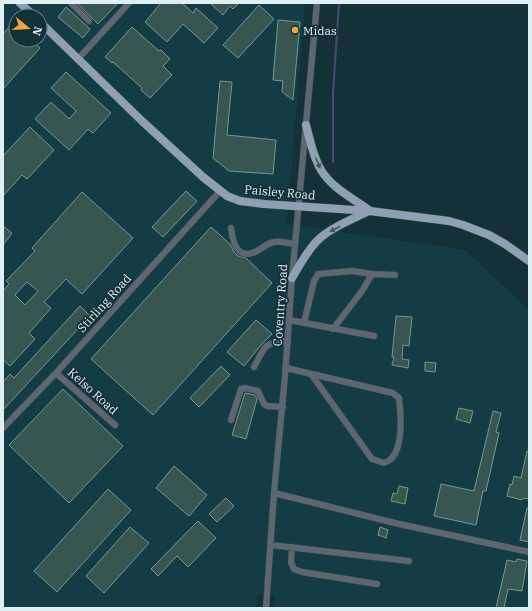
<svg xmlns="http://www.w3.org/2000/svg" width="532" height="611" font-family="'IBM Plex Serif',serif">
<style>
.built{fill:#143c45;fill-rule:evenodd}
.lines{fill:none;stroke-linecap:round;stroke-linejoin:round}
.stream{stroke:#494b71;stroke-width:2}
.building{fill:#375652;stroke:#769792;fill-rule:evenodd}
.minor-casing{stroke:#345056;stroke-width:7}
.major-casing{stroke:#345056;stroke-width:9}
.minor{stroke:#5e676f;stroke-width:6}
.major{stroke:#8ea0b1;stroke-width:8}
.oneway{fill:#3f5862}
.poi-dot{fill:#f3a442;stroke:#143138;stroke-width:1.5}
.labels{text-anchor:middle;dominant-baseline:central;stroke-width:3.5;stroke-linejoin:round;paint-order:stroke}
.poi-label{font-size:12px;fill:#dff0f4;stroke:#143138;text-anchor:start}
.street-label{font-size:12px;fill:#dff0f4;stroke:#143138}
</style>
<rect width="100%" height="100%" fill="#143138"/>
<!-- built -->
<path class="built" d="M3,3H305L287,224L465,250L529,310V608H275V595L258,594L256,608H3ZM16,16H40V40H16Z"/>
<g class="lines">
<!-- stream -->
<path class="stream" d="M333,162V93L339,3"/>
</g>
<!-- building -->
<path class="building" d="M77,3H118L98,24Z
M161,3H182L193,13L196,8L218,28L204,43L183,24L167,42L145,22Z
M210,3H239L233,9L230,6L223,15Z
M259,5L274,19L238,58L223,45Z
M66,7L90,29L83,38L58,17Z
M16,20V40H32L40,48L3,89V34Z
M278,20L300,22L293,100L282,92L283,81L273,80Z
M132,27L159,51L161,50L170,59L163,66L172,75L150,98L141,90L142,88L113,62L112,63L105,57Z
M66,72L111,113L93,133L88,129L69,150L35,119L51,102L69,119L76,111L51,88Z
M220,81L232,82L227,135L276,140L273,174L229,171L213,158Z
M30,127L54,150L27,179L22,175L3,196V156Z
M186,191L197,201L163,237L152,227Z
M82,192L133,238L82,294L66,279L44,302L51,308L29,333L35,339L10,366L3,360V291L9,284L6,281L35,251L32,248ZM27,282L38,291L25,305L15,295Z
M3,226L12,233L3,245Z
M211,227L230,244L234,252L238,256L246,258L272,283L153,415L91,359Z
M80,306L90,316L3,410V382L10,374L14,378Z
M396,316L412,317L409,346L403,345L402,359L409,360L408,368L392,365L394,357H392Z
M256,320L272,334L262,344L244,366L227,352Z
M425,362L436,363L435,372L425,371Z
M221,366L230,375L199,407L190,398Z
M63,389L123,446L69,503L9,445Z
M245,393L255,395L257,399L246,439L232,435Z
M459,408L473,411L470,423L456,419Z
M493,411L501,413L496,432L499,433L486,491H483L476,525L434,516L441,484L474,491Z
M527,451H529V499L523,498L522,500L507,496L510,484L512,485L514,476L521,478Z
M174,466L207,495L189,516L156,488Z
M399,486L408,488L405,504L391,501L393,493L397,494Z
M108,489L131,510L57,592L34,571Z
M226,498L234,506L217,522L209,514Z
M527,508H529V542L520,540Z
M198,521L216,538L188,567L177,556L158,576L151,569Z
M130,527L149,543L104,593L86,576Z
M380,527L388,530L386,538L378,535Z
M517,559L527,561L522,591L508,589L504,608H496L507,560L516,562Z"/>
<g class="lines">
<!-- minor casing -->
<g class="minor-casing">
<path id="minor" d="M71,3L89,21
M78,59L129,3
M231,228C233,244 238,261 257,251C263,248 267,243 274,242C280,241 289,243 295,244
M289,320L374,336
M304,323L314,281L318,274L352,271L372,274
M333,329L362,291L372,274L395,275
M254,367C265,347 263,342 288,341
M286,368L393,393L399,398C401,415 403,445 392,458C390,460 387,462 384,463L372,459L311,374
M56,373L115,425
M231,420L241,389L245,388L258,391L264,404L267,406L283,407
M3,428L56,373L220,191
M274,493L399,524L529,552
M271,545L409,561
M292,547L291,562L294,569L302,572L377,584
M266,608L274,493L285,376L292,278L317,3"/>
</g>
<!-- major casing -->
<g class="major-casing">
<path id="major" d="M20,3L34,16
M40,22L142,121L203,177L227,196L240,201L264,204L370,211L449,221L463,225L489,235L505,244L529,261
M306,125C310,140 313,157 321,170C332,188 352,198 369,210
M292,278C299,266 306,253 316,242C329,228 351,220 369,211"/>
</g>
<!-- minor -->
<use href="#minor" class="minor"/>
<!-- major -->
<use href="#major" class="major"/>
</g>
<!-- one-way arrows -->
<defs><path id="oneway-solid" d="M-6-.8H1V-3.2L6.5 0L1 3.2V.8H-6Z"/></defs>
<g class="oneway">
<use href="#oneway-solid" transform="translate(318 163) rotate(67)"/>
<use href="#oneway-solid" transform="translate(335 229) rotate(152)"/>
</g>
<!-- markers -->
<circle class="poi-dot" cx="295" cy="30" r="4"/>
<g class="labels">
<!-- poi labels -->
<g class="poi-label">
<text x="303" y="30">Midas</text>
</g>
<!-- street labels -->
<g class="street-label">
<text transform="translate(280 192) rotate(5)">Paisley Road</text>
<text transform="translate(104 303) rotate(-48)">Stirling Road</text>
<text transform="translate(280 305) rotate(-86)">Coventry Road</text>
<text transform="translate(93 391) rotate(42)">Kelso Road</text>
</g>
</g>
<!-- border -->
<rect width="532" height="611" fill="none" stroke="#dff0f4" stroke-width="8"/>
<!-- north arrow -->
<g transform="translate(28 28) rotate(108)"><circle r="19" fill="#143138" stroke="#657d83"/>
<path d="M0-3L7 15L0 10L-7 15Z" fill="#f3a442"/>
<text y="-6" font-size="11" font-weight="bold" text-anchor="middle" fill="#dff0f4">N</text>
</g>
</svg>
